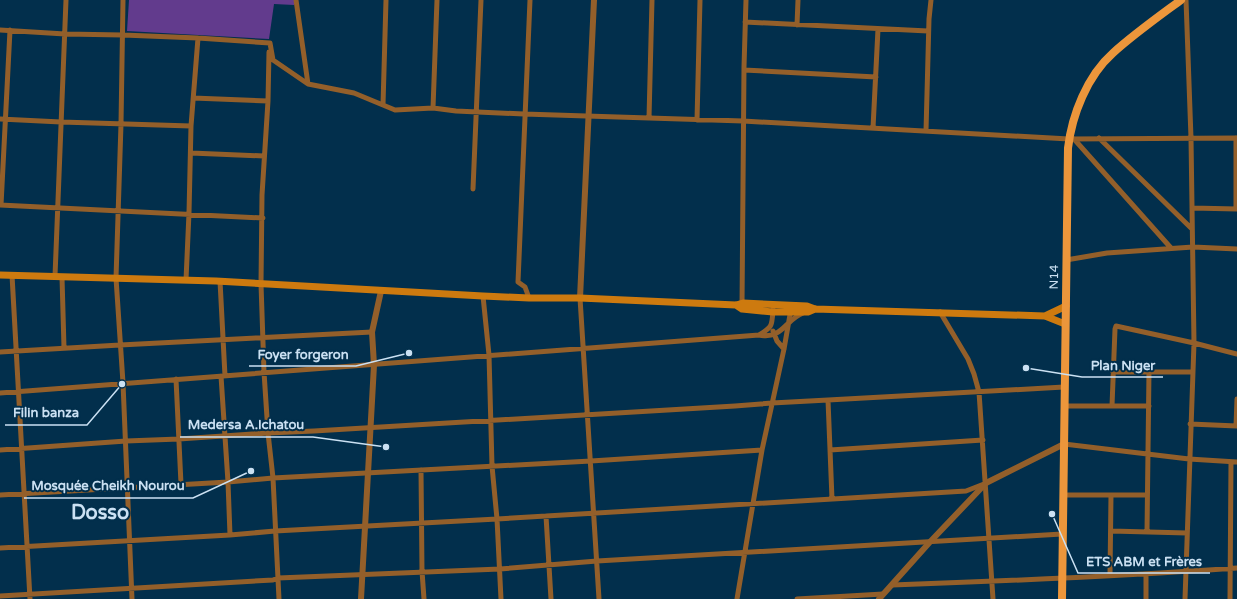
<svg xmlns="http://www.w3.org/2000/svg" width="1237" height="599" font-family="'Varela Round',sans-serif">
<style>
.green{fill:#623b8d}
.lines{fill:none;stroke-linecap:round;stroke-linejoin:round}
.minor{stroke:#935f2a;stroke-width:5}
.tertiary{stroke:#935f2a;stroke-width:6}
.secondary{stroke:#cd7a0f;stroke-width:7}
.primary{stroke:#ec963b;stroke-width:8}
.labels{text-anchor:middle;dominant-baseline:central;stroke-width:4;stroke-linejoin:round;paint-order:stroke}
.street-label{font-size:12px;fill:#cbe1f3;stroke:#022f4c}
.town-label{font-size:20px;font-weight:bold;fill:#cbe1f3;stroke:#022f4c}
.leader{fill:none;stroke:#cbe1f3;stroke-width:1.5}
.callout-dot{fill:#cbe1f3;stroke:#022f4c;stroke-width:1.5}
.callout-label{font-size:13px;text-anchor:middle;font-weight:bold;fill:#cbe1f3;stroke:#022f4c;stroke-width:4;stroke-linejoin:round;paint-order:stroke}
</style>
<rect width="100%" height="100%" fill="#022f4c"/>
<!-- green -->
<path class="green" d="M129,0H294V5L274,4L269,39L127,31Z"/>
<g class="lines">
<!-- minor -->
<path class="minor" d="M123,0L121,124L116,278L123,383L132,599
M296,0L308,84
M745,22L928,31
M797,25L798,0
M0,30L65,34L123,35L198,38L270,43
M270,43L273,60L308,84L354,93L395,110L433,108L456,111L524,114L743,121L1069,139L1237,138
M269,52L268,101L262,195L261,284L264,372L268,433L273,478L279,599
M744,70L876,77
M193,98L268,101
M383,105L386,0
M433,108L437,0
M649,118L652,0
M0,119L61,122L191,126
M697,120L700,0
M873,128L878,29
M926,131L929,19L931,0
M1099,138L1192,229
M1236,138V209
M1074,139L1171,248
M191,153L264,156
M473,189L481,0
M0,205L263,218
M1,205L10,30
M1192,208L1237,209
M1066,260L1107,253L1193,247L1237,249
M12,275L30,599
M55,276L66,0
M62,277L64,348
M186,280L189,213L191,126L198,38
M220,281L225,376
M483,296L489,355L492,466L497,519L501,599
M529,298L525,287L518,282L530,0
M580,298L599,599
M742,306L744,67L746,0
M940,312L968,359L974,374L979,392L993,599
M773,331L777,341L784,349
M759,335C773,327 772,325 773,309
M0,352L120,345L372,332
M1113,372H1192
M221,376L228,482L230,535
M176,379L181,484
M0,393L759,335C782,340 785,320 803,313
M828,400L832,499
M1064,406H1149
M1112,406L1115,329L1116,326L1194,343L1237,354
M1190,424L1237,426
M1236,426L1237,399
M1064,444L1189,459L1237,462
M0,450L126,441L179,439L268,433L314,431L735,406L772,403L828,400L1064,387
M830,450L983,440
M421,470L422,571L424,599
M0,495L228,482L273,478L591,461L762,450
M1063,495H1147
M546,516L551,599
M1111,531L1187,533
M1147,532L1149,371
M0,548L230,535L275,531L497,519L966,491L984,484
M1110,575L1111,495
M892,585C1007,581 1122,576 1237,568
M0,596L273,580L278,578L500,569L597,561L1062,534
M737,599L762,450L784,349L791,309
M797,599L883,594
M1146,599V574
M1185,599L1194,343L1191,138L1186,0
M1230,599L1231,462"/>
<!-- tertiary -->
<path class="tertiary" d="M580,298L594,0
M361,599L374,365L372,332L381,291
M879,599L929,543L986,483L1064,444"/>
<!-- secondary -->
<path class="secondary" d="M0,275L216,281L483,296L529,298H580L736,305L743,303L807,306L815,309L1045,316L1065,324
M736,305L742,309L773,312H808L815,309
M1045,316L1066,306"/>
<!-- primary -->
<path class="primary" d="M1062,599L1068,148C1072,115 1087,76 1113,53C1134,34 1158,17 1181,0"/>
</g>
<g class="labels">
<!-- street labels -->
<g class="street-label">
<text transform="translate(1054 277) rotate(-89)">N14</text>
</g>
<!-- town labels -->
<g class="town-label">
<text x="100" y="513">Dosso</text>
</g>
</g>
<!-- callouts -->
<path class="leader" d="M409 353L356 366H249M1026 368L1082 377H1163M122 384L87 425H5M386 447L313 437H180M251 471L193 498H24M1052 514L1078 573H1210"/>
<g class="callout-dot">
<circle cx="409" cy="353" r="4"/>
<circle cx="1026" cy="368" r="4"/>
<circle cx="122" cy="384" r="4"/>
<circle cx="386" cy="447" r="4"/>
<circle cx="251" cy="471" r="4"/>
<circle cx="1052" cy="514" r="4"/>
</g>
<g class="callout-label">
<text x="303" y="359">Foyer forgeron</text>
<text x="1123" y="370">Plan Niger</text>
<text x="46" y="417">Filin banza</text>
<text x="246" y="429">Medersa A.Ichatou</text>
<text x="108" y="490">Mosquée Cheikh Nourou</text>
<text x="1144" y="566">ETS ABM et Frères</text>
</g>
</svg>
